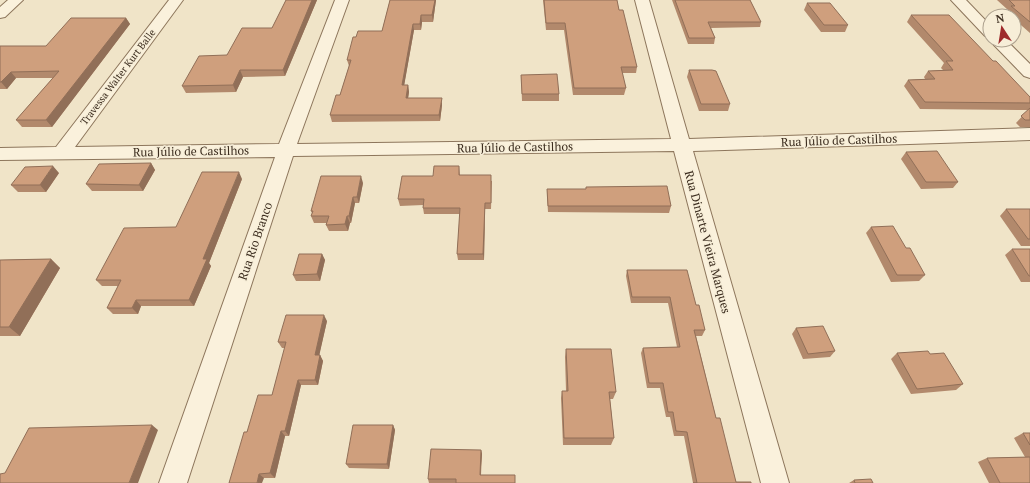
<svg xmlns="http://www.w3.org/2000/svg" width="1030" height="483" font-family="'PT Serif',serif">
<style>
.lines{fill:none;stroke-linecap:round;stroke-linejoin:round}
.street-casing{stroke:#8d765c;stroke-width:2}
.street{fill:#faf1dc;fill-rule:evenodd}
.wall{fill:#b2896c}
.shaded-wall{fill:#916f58}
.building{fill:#cf9f7d;stroke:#916f58}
.labels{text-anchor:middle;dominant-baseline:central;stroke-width:3;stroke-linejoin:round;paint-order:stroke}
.far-street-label{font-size:10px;fill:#3d2e20;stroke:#f7eed8}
.street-label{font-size:12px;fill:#3d2e20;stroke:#f7eed8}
</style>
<rect width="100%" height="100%" fill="#f0e4c8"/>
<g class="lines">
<!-- street casing -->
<g class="street-casing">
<path id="street" d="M8,0H23L5,17L0,18V7Z
M169,0H183L75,147L279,144L335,0H349L297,144L671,139L635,0H649L689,139L1030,128V140L693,151L789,483H761L674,151L293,156L187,483H159L275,157L0,160V148L56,147Z
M951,0H966L990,25V37L985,36Z
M990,39L1006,40L1030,64V78L1024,76L992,43Z"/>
</g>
<!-- street -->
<use href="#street" class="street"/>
</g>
<!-- wall -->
<path class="wall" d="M286,0H317L285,76L243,77L236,92L186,93L182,86L227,55L272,28Z
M390,0H436L433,22H422L421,30H414L404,85H408L409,92L408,98L442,105L440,121L332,122L330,115L340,95L349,66L347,60L356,37L382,31Z
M543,0H617L619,10L637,67L636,73H622L626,88L624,95H573L564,30H546Z
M672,0H750L761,22L760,27L711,28L715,38L714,44H688Z
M997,0H1030V33L1014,19V16H1011L1007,12L1008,10Z
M807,3L848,25L845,32H821L804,10Z
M911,15L993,61L1030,97V127H1020L1016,123L1028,110L920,109L904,86L908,80L925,79L924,77L928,71L943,70L941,68L944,63L907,22Z
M126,18L130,24L52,127H22L16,120L53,78H16L7,89H0V46H46Z
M689,70L730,104L728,111H699L687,77Z
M521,75L559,94V101H522Z
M906,152L958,182L953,188L921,189L901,159Z
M151,163L155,170L143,191H92L86,184Z
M459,166L460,175L492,181L491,209H485L484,260H458L457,254L460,214H424L423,208V205L400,206L398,199L433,176Z
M59,173L46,192H18L11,185Z
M242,179L209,263L211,266L194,306H141L138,314H113L107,308L118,286H102L96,280L176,227Z
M363,183L359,203H355L351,223H350L348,231H329L326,225L327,223H314L311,216L312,213L311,211Z
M586,187L671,206L669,213L548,212L547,195V189H586Z
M1006,209H1030V246H1021L1000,216Z
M871,227L906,248L925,275L919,281L891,282L866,233Z
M1012,249H1030V282H1021L1005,255Z
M322,254L325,260L320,281H296L293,275Z
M51,259L60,268L20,336H0V260Z
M627,270L696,305L705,330L702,336H696L716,418L736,482L693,483L684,436H674L670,417H666L660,388H647L641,353L643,348L677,347L668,303H631L626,276Z
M327,321L319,355H320L323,361L318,385H301L289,436H285L275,478H264L229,483L247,432L272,395L285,348H282L278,342Z
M796,328L835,351L830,357L803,359L792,334Z
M566,349L616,392L613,399H610L614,438L611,445H563L561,398L562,391H566L565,357Z
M897,353L930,354L963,384L956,390L911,394L891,359Z
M393,425L395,430L389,469L349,468L346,464Z
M1023,433H1030V483H989L978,462L987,458L1025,457L1014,438Z
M481,450L482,454L481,475L515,483H429L428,479Z
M854,480L873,483H849Z"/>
<!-- shaded-wall -->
<path class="shaded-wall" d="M312,0H317L285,76L283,70Z
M435,0H436L433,22L432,15Z
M421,15L422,22L421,30L420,24Z
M126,18L130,24L52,127L46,120Z
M413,24L414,30L403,92L402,85Z
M240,70L243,77L236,92L233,85Z
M11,72L16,78L7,89L1,82Z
M408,85L409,92L407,105L406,98Z
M442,98V105L440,121L439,115Z
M151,163L155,170L143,191L139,185Z
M53,166L59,173L46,192L40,185Z
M239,172L242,179L209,263L211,266L194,306L189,300L203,259Z
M361,176L363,183L359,203L357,197Z
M353,197L355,203L351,223L349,216Z
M485,203V209L484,260L483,254Z
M347,216L350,223L348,231L345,224Z
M322,254L325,260L320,281L317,274Z
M51,259L60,268L20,336L9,327Z
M136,300L141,306L138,314L132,308Z
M324,315L327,321L318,361L315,355Z
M320,355L323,361L318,385L315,380Z
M298,380L301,385L289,436L285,431Z
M152,425L158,430L138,483H129Z
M393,425L395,430L389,469L387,464Z
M281,431L285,436L275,478L270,473Z
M481,450L482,454L480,479V475Z
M259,474L264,478L262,483H257Z"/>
<!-- building -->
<path class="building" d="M286,0H312L283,70H240L233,85L182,86L199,56L227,55L242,28H272Z
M390,0H435L432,15H421L420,24H413L402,85H408L406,98H442L439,115H330L336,95H340L351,60H347L353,37H356L358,31H382Z
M544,0H617L619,10H623L637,67H621L626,88H574L565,23H546Z
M675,0H750L761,22H708L715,38H689Z
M1009,0H1030V22L1011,6H1015Z
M807,3H830L848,25H824Z
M911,15H949L993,61H996L1030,97V103L925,102L908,80L935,79L928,71L953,70L946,61H953Z
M71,18H126L46,120H16L59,71L11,72L1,82H0V46H46Z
M689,70H712L716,71L730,104H701Z
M557,74L559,94H522L521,75Z
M1030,108V120H1025L1021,116Z
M937,151L958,182H926L906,152Z
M151,163L139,185L86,184L99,164Z
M53,166L40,185H11L25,167Z
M434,166H459V175H491V203H485L483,254H457L460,208H423L424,199H398L402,176H433Z
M202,172H239L203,259H207L189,300H136L132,308H107L121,280H96L124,228L176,227Z
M321,176H361L357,197H353L349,216H347L345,224L326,225L329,216H311L313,211H311Z
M667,186L671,206H548L547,189H586V187Z
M1006,209H1030V239H1028Z
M893,226L906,248H910L925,275H897L871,227Z
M1012,249H1030V276H1029Z
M299,254H322L317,274L293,275Z
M51,259L9,327H0V260Z
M627,270H687L696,305H699L705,330H694L716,418H720L736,482H751V483H693H697L687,432L676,431L673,412H668L663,383H649L643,348L680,347L670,297H632Z
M286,315H324L315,355H320L315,380H298L285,431H281L270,473L259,474L257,483H229L244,432H247L258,395H272L286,342H278Z
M823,326L835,351L808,354L796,328Z
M566,349H611L616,392H609L614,438H564L562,391H568Z
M928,351L930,354L944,353L963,384L917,389L897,353Z
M152,425L129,483H0V474L5,473L29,428Z
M353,425H393L387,464H346Z
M1023,433H1030V445Z
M431,449L481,450L480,475H515V483H456V479H428Z
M1030,457V483H1000L987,458Z
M871,479L873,483H855L854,480Z"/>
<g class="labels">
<!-- far-street labels -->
<g class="far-street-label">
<text transform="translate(118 77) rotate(-53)">Travessa Walter Kurt Balle</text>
</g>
<!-- street labels -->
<g class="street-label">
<text transform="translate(839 140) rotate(-2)">Rua Júlio de Castilhos</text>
<text transform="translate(515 147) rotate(-1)">Rua Júlio de Castilhos</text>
<text transform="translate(191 151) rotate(-1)">Rua Júlio de Castilhos</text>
<text transform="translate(255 241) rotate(-71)">Rua Rio Branco</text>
<text transform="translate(708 242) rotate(75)">Rua Dinarte Vieira Marques</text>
</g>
</g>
<!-- north arrow -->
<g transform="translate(1002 28) rotate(348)"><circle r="19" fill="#f7eed8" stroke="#ada18e"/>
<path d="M0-3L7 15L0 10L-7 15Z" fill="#9e2a2b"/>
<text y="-6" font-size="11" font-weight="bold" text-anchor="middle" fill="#3d2e20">N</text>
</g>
</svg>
